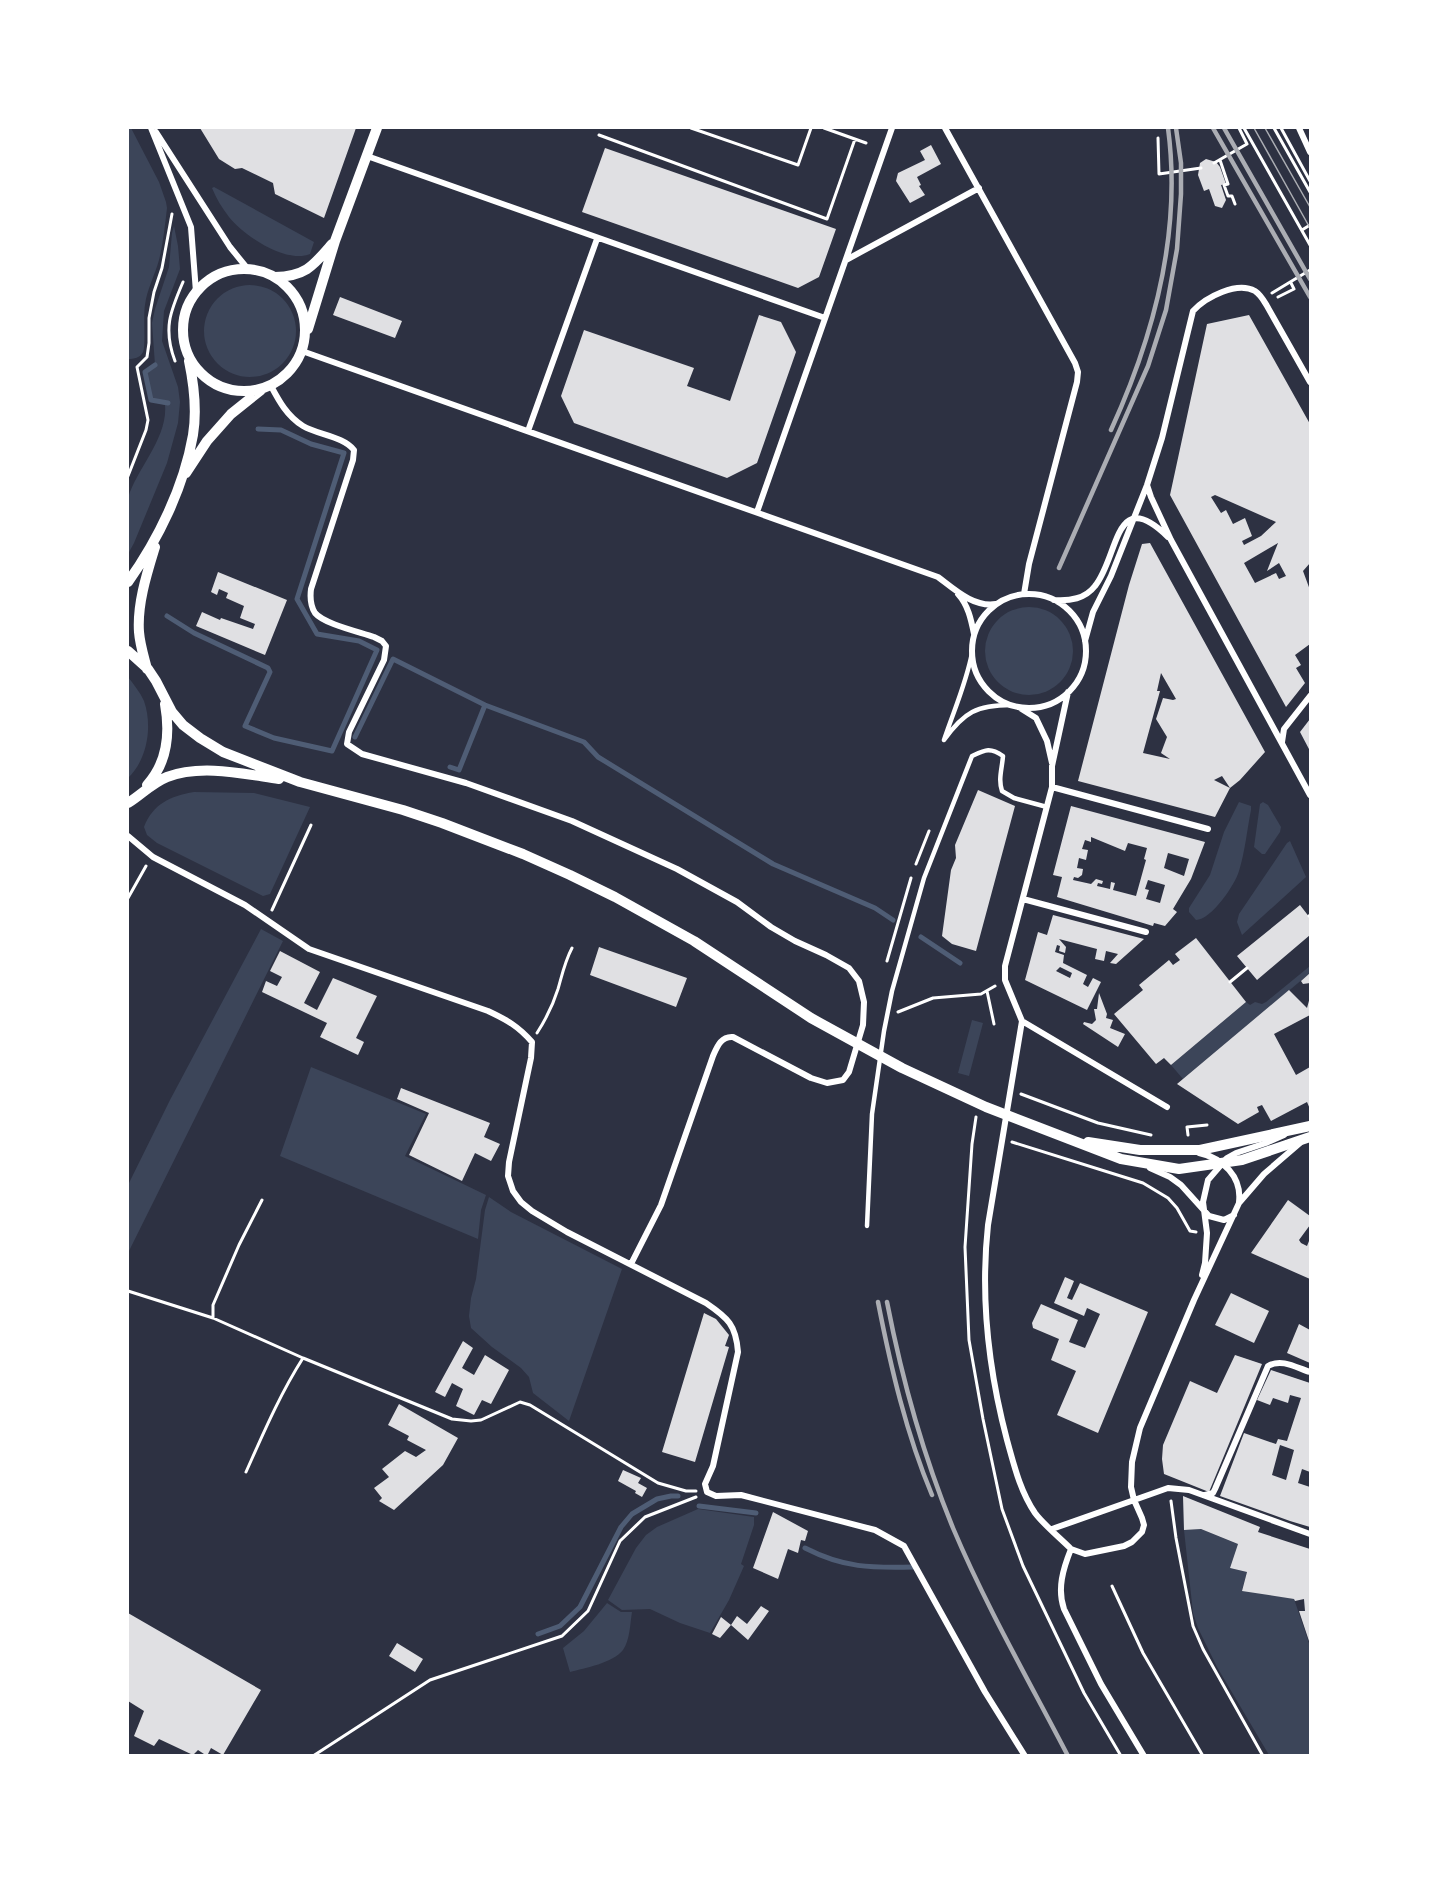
<svg xmlns="http://www.w3.org/2000/svg" width="1438" height="1883" font-family="'Public Sans',sans-serif">
<style>
.green{fill:#3c4559}
.lines{fill:none;stroke-linecap:round;stroke-linejoin:round}
.stream{stroke:#4f5d75;stroke-width:5}
.building{fill:#e0e0e3;fill-rule:evenodd}
.path{stroke:#fff;stroke-width:3}
.service{stroke:#fff;stroke-width:4.5}
.minor{stroke:#fff;stroke-width:6}
.tertiary{stroke:#fff;stroke-width:10}
.tram{stroke:#abadb3;stroke-width:1.5}
.rail{stroke:#abadb3;stroke-width:4.5}
</style>
<rect width="100%" height="100%" fill="#2d3142"/>
<!-- green -->
<path class="green" d="M128,128H131L159,182L166,202L167,208C165,225 163,244 159,260C155,275 147,289 145,305C143,315 146,346 143,352C140,358 134,359 128,359Z
M214,187L314,242L310,254C286,264 243,235 229,217C222,208 216,198 212,188Z
M174,226L178,246L180,269L164,311L162,341L178,387L180,402L178,423L167,463L134,543L128,554C127,540 124,510 128,498C137,468 168,438 165,405L151,400L145,372L155,365L152,323L155,309L169,267L172,233Z
M204 331a46 46 0 1 1 92 0a46 46 0 1 1-92 0Z
M985 651a44 44 0 1 1 88 0a44 44 0 1 1-88 0Z
M128,677C134,685 140,692 144,701C153,727 147,760 128,778Z
M194,792L254,793L310,807L270,894L263,896L157,843L147,835L144,827C153,804 170,796 194,792Z
M1239,802L1251,806V810C1247,830 1245,852 1239,871C1235,885 1211,920 1196,920L1189,912V908L1210,875L1224,832Z
M1263,802L1268,805L1281,827L1280,832L1265,854H1262L1254,847L1260,804Z
M1290,841L1306,877L1242,935L1237,922L1239,914L1287,843Z
M261,929L283,941L128,1253V1185L170,1100Z
M1310,966V973L1183,1079L1171,1065L1246,1002L1250,1005L1255,1002L1262,1004L1266,1002Z
M972,1020L983,1023L969,1076L958,1073Z
M311,1067L426,1114L405,1156L486,1195L481,1210L478,1239L280,1156Z
M489,1197L511,1212L622,1269L569,1421L533,1393L529,1377L521,1368L492,1347L471,1328L469,1316L471,1298L476,1279L485,1210Z
M698,1509L754,1517V1525L741,1564L744,1566L729,1600L710,1633L680,1623L650,1609L622,1610L608,1600L636,1548L646,1535L657,1527Z
M1201,1529L1238,1544L1230,1568L1247,1572L1242,1590L1294,1599L1310,1646V1755H1269L1217,1667L1198,1628L1193,1613L1184,1530Z
M607,1603L621,1612H632C630,1624 630,1640 623,1650C613,1663 585,1668 570,1672L563,1648L584,1631Z"/>
<g class="lines">
<!-- stream -->
<path class="stream" d="M155,365L145,372L151,400L168,403
M167,616L194,633L268,668L270,672L245,726L274,738L332,751L377,650L359,641L317,634L297,599L344,453L311,444L281,430L258,429
M355,737L393,659L485,705L584,742L598,757L773,864L875,908L893,920
M450,767L459,770L485,705
M921,937L960,963
M699,1506L756,1513
M805,1548C844,1568 871,1568 913,1567
M538,1634L560,1626L580,1607L621,1527L632,1514L657,1499L671,1496H678"/>
</g>
<!-- building -->
<path class="building" d="M200,128H356L324,218L275,194L273,183L242,168L235,169L219,159Z
M931,145L941,164L917,177L921,185L919,186L925,195L910,203L896,181L898,173L925,160L920,151Z
M605,148L836,229L819,277L798,288L582,212Z
M1206,159L1216,162L1220,167L1226,184L1221,185L1226,200L1222,208L1215,206L1209,189L1204,191L1198,175L1200,163Z
M340,297L402,321L395,338L333,315Z
M759,315L781,322L796,352L757,463L727,478L574,423L561,396L584,330L694,368L687,386L730,401Z
M1249,315L1310,424V563L1303,571L1310,590V644L1295,655L1301,665L1296,668L1305,683L1286,707L1170,495L1207,324ZM1215,495L1276,522L1261,536L1244,545L1242,541L1252,536L1245,518L1233,524L1226,510L1221,513L1211,497ZM1278,543L1267,571L1279,563L1286,576L1279,579L1276,573L1255,583L1244,563Z
M1150,543L1265,752L1240,780L1230,788L1222,776L1214,780L1230,788L1215,817L1078,781L1129,585L1142,544ZM1161,673L1176,699L1173,700L1163,698L1156,719L1167,737L1161,753L1170,759L1143,753L1160,691H1157Z
M218,572L287,600L265,655L196,626L202,612L220,620L221,618L253,629L255,624L240,618L244,606L226,598L228,593L219,589L217,595L211,592Z
M1310,719V751L1300,732Z
M978,790L1015,806L976,951L952,944L942,936L951,870L956,858L955,845Z
M1071,806L1205,842L1191,879L1173,909L1177,912L1165,926L1154,923L1153,926L1057,897L1062,877L1053,875ZM1091,837L1125,851L1128,843L1147,848L1144,859L1146,860L1136,896L1113,890L1115,883L1111,882L1110,889L1097,886L1098,883L1102,884L1103,881L1096,879L1091,884L1073,880L1074,877L1078,878L1082,875L1083,869L1077,868L1079,858L1086,860L1088,850L1082,849L1085,840L1091,842ZM1168,853L1189,859L1184,876L1164,868ZM1148,880L1165,885L1160,903L1146,899L1149,890L1145,889Z
M1300,905L1310,918V935L1257,980L1237,956Z
M1053,915L1144,939L1116,964L1110,963L1118,954L1106,951L1104,961L1095,959L1097,949L1059,939L1066,947L1065,953L1059,951L1060,946L1057,945L1055,952L1064,955L1063,963L1087,975L1083,984L1088,987L1093,978L1101,982L1087,1010L1025,980L1038,932L1047,935ZM1060,967L1072,973L1070,978L1056,971Z
M1196,938L1246,1002L1171,1065L1164,1058L1156,1064L1114,1014L1143,990L1139,985L1169,960L1173,965L1180,960L1175,954Z
M599,947L687,978L676,1007L590,975Z
M280,951L320,972L304,1003L317,1010L333,978L377,996L356,1038L364,1042L358,1055L320,1037L327,1023L262,992L266,981L277,986L282,977L270,971Z
M1310,973V983L1303,984L1301,981Z
M1289,990L1307,1008L1310,997V1015L1274,1034L1296,1075L1310,1067V1109L1307,1102L1271,1121L1262,1105L1257,1107L1259,1112L1238,1124L1177,1084Z
M1099,993L1107,1014L1106,1018L1113,1020L1110,1028L1125,1034L1118,1047L1083,1024L1084,1022L1092,1024L1096,1020L1094,1009H1097Z
M401,1088L490,1123L484,1137L500,1144L491,1161L475,1153L462,1181L409,1155L429,1113L397,1099Z
M1288,1200L1310,1216V1225L1299,1240L1301,1243L1307,1246L1309,1241L1310,1242V1279L1251,1253Z
M1065,1277L1074,1281L1067,1298L1072,1300L1080,1283L1148,1312L1098,1433L1057,1415L1076,1371L1051,1360L1059,1339L1033,1328L1032,1323L1041,1304L1078,1320L1069,1342L1085,1348L1100,1314L1087,1308L1084,1316L1054,1303Z
M1231,1293L1269,1311L1254,1343L1215,1325Z
M704,1313L716,1319L729,1335L725,1346L729,1347L695,1462L662,1452Z
M1299,1324L1310,1330V1363L1287,1353Z
M463,1341L473,1348L462,1368L474,1375L485,1355L509,1370L491,1404L482,1400L474,1415L456,1406L463,1389L452,1383L445,1397L435,1392Z
M1235,1355L1262,1364L1209,1492L1164,1474L1162,1459L1163,1445L1190,1381L1217,1393Z
M1271,1370L1310,1383V1452L1309,1455L1310,1456V1472L1302,1469L1298,1483L1310,1487V1527L1290,1521L1220,1496L1244,1433L1276,1444L1278,1439L1287,1441L1301,1398L1290,1395L1288,1403L1273,1398L1270,1405L1257,1400ZM1280,1445L1294,1450L1286,1480L1272,1475Z
M399,1404L458,1438L443,1465L394,1510L379,1501L382,1498L374,1488L389,1477L382,1469L405,1451L416,1457L426,1450L407,1440L409,1436L388,1425Z
M623,1470L641,1478L638,1483L647,1488L642,1497L635,1493L636,1491L618,1481Z
M1183,1496L1260,1527L1258,1532L1310,1549V1644L1299,1611H1305L1304,1599L1295,1601L1294,1599L1242,1591L1247,1572L1230,1568L1238,1544L1201,1529L1184,1530Z
M773,1512L808,1531L805,1541L801,1540L798,1553L788,1549L778,1579L753,1568Z
M761,1606L769,1611L748,1640L731,1625L737,1616L747,1624Z
M128,1613L261,1690L223,1755L211,1748L207,1756L198,1750L193,1755L159,1739L154,1746L134,1736L144,1711L128,1701Z
M721,1617L731,1625L720,1638L712,1634Z
M397,1643L423,1659L415,1672L389,1656Z"/>
<g class="lines">
<!-- path -->
<path class="path" d="M691,128L798,165L811,128
M824,128L866,143
M1244,128L1310,245
M1274,128L1310,192
M1281,128L1310,181
M599,135L827,219L855,139
M1158,138L1159,174L1201,168
M1220,160L1228,184L1224,185L1228,196H1232L1235,204
M1214,163L1247,144L1239,128
M1302,230L1310,225
M1272,293L1310,270
M1278,297L1294,289L1291,283
M175,361C163,329 170,312 183,282
M128,476L146,430L148,420L137,367L147,357L149,343V318L154,292L162,268L172,214
M916,864L929,831
M128,898L146,866
M272,910L311,825
M1309,916L1310,915
M887,961L911,878
M1230,982L1247,968
M987,991L994,1024
M898,1012L933,998L981,994L995,986
M537,1033C546,1019 553,1005 558,989C562,975 565,961 572,948
M1021,1094L1098,1123L1151,1135
M976,1117L972,1144L965,1247L969,1340L983,1419L1002,1509L1023,1566L1084,1693L1121,1756
M1188,1135L1187,1127L1207,1125
M1012,1142L1143,1183L1168,1198L1177,1208L1190,1231L1196,1232
M128,1291L213,1318L303,1358L452,1419L471,1421L481,1420L520,1402L530,1405L658,1483L686,1491H696
M213,1318V1305L239,1245L262,1200
M246,1472C263,1434 280,1394 303,1358
M1171,1501L1176,1538L1193,1626L1203,1649L1263,1756
M1112,1586L1143,1653L1203,1756
M313,1756L430,1680L562,1636L588,1611L620,1541L645,1517L696,1497"/>
<!-- service -->
<path class="service" d="M972,653C966,684 954,710 944,740C964,712 977,705 1011,705
M867,1226L872,1114L884,1031L892,991L924,878L972,756C985,750 990,747 1003,756C1002,769 998,779 1002,791L1014,798L1047,807"/>
<!-- minor -->
<path class="minor" d="M151,128L191,227L196,292
M945,128L1075,363L1078,372L1077,382L1029,564L1024,594
M1299,128L1310,152
M156,132L230,247L247,268
M367,156L825,318
M846,260L979,188
M302,351L938,577C954,589 974,608 996,604
M271,386C279,401 287,416 303,426C318,435 343,436 354,450L353,460L311,589C310,597 310,605 315,613C324,624 360,632 374,637L382,641L386,646L384,660L349,732L347,744L362,754L466,783L572,821L677,869L737,902L771,927L795,941L826,955L849,968L859,981L864,1002L863,1025L849,1072L843,1080L827,1083L811,1078L733,1037C721,1036 717,1047 713,1056L661,1205L631,1264
M528,431L597,239
M1147,485L1151,497L1171,540L1310,795
M757,512L892,128
M958,594C968,605 971,619 974,634
M972 651a57 57 0 1 1 114 0a57 57 0 1 1-114 0Z
M1054,600C1070,601 1085,599 1095,586C1119,557 1114,484 1168,537
M1085,641L1093,612L1111,576L1147,485L1162,438L1193,311C1206,297 1237,281 1255,291C1261,295 1264,301 1267,306L1310,382
M1068,692L1052,766V787L1005,966V980L1022,1021L988,1225C980,1299 988,1368 1007,1440C1014,1465 1020,1491 1035,1513C1043,1524 1060,1538 1071,1549L1085,1554L1124,1546L1132,1542L1142,1532L1144,1525L1142,1518L1134,1500L1131,1487L1132,1462L1140,1428L1194,1300L1239,1203L1264,1174L1300,1143
M1020,708L1036,718L1047,741L1052,763
M1282,742L1284,729L1310,696
M1052,787L1208,829
M128,836L153,857L245,905L309,949L488,1011C507,1020 518,1026 532,1042L531,1058L509,1162L508,1176L513,1191L521,1202L532,1211L567,1232L706,1303C728,1318 736,1325 738,1352L713,1466L705,1484L707,1492L716,1496L741,1495L875,1530L904,1546L985,1692L1025,1756
M1023,899L1146,932
M1022,1021L1167,1107
M1199,1153C1223,1158 1242,1177 1239,1202
M1150,1168L1170,1177L1181,1185L1209,1216L1224,1220L1234,1215
M1202,1275L1205,1263L1207,1233L1203,1202L1208,1180L1227,1158L1236,1153L1266,1143L1284,1135
M1205,1495L1213,1493L1215,1489L1268,1366C1282,1358 1297,1368 1310,1372
M1052,1529L1154,1493L1168,1488L1189,1490L1310,1534
M1071,1549C1063,1569 1057,1589 1064,1609L1101,1684L1144,1756"/>
<!-- tertiary -->
<path class="tertiary" d="M183 330a61 61 0 1 1 122 0a61 61 0 1 1-122 0Z
M275,277C306,276 313,266 332,244
M308,329L335,241L377,128
M186,473L207,441L231,414L261,390
M128,582C158,540 184,487 193,435C197,411 194,385 189,361
M128,651L148,669L156,681L172,712L183,725L200,738L223,752L300,782L403,810L442,823L523,854L570,875L615,897L694,941L811,1018L902,1068L986,1107L1121,1159L1179,1169L1242,1160L1310,1137
M147,669C144,657 140,645 139,632C137,604 147,573 155,547
M147,785C168,762 170,732 165,704
M128,803C141,795 152,783 167,777C201,764 244,774 279,779
M1088,1142L1140,1150H1200L1310,1126"/>
<!-- tram -->
<path class="tram" d="M1254,128L1310,228
M1265,128L1310,207"/>
<!-- rail -->
<path class="rail" d="M1213,128L1310,297
M1224,128L1310,279
M1111,430C1154,336 1182,232 1168,128
M1059,568L1148,366L1166,310L1177,249L1181,194V163L1176,128
M878,1302C891,1368 906,1433 932,1495
M887,1302C902,1379 923,1455 953,1528C986,1606 1029,1681 1068,1756"/>
</g>
<!-- border -->
<rect width="1438" height="1883" fill="none" stroke="#ffffff" stroke-width="258"/>
</svg>
